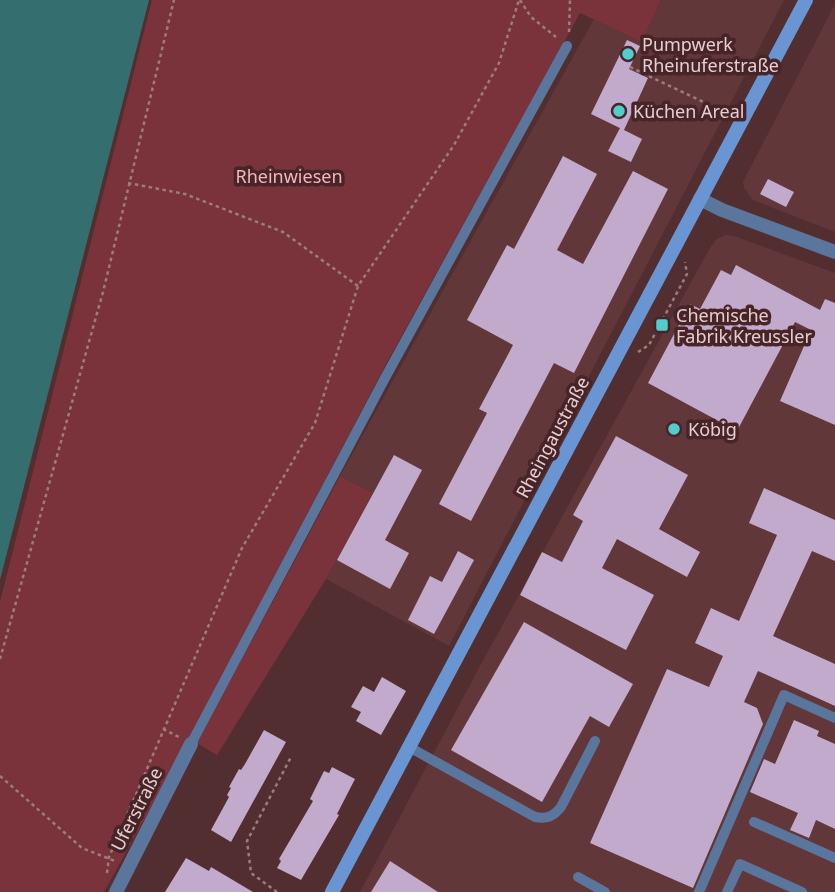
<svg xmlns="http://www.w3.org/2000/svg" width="835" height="892" font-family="'Noto Sans',sans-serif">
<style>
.built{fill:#62373a}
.green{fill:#7a333a}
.water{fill:#346e6f}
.building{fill:#c1aacb}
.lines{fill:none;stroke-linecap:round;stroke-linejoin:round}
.path{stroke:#9b7d7e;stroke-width:2.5;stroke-dasharray:3.5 3.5;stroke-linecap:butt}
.lane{stroke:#5a769c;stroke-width:10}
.street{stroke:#5a769c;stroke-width:14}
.secondary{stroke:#6996d3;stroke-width:14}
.poi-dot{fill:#52cdce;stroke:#472427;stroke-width:2.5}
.labels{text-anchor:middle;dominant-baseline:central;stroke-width:7;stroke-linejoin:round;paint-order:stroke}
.poi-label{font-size:18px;fill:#e6cecf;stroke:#472427;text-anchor:start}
.park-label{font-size:18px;fill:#f4b6b8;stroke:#472427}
.street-label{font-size:18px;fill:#e6cecf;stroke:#472427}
</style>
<rect width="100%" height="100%" fill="#532e30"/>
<!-- built -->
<path class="built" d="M661,0H784L449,646L326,579L373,493L340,476L594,19L642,42Z
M835,4V232L753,200L744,188L743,182Z
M725,235L734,236L835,273V892H360L480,666L710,248L717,239Z"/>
<!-- green -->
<path class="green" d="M152,0H661L642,42L580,13L385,366L190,737L104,892H0V602Z
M340,476L373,493L326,579L217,755L197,743Z"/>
<!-- water -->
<path class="water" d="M0,0H149L0,580Z"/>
<!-- building -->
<path class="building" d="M627,40L640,46L629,69L648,78L624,130L591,114Z
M620,128L642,139L631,162L608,151Z
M563,156L597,174L557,250L583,264L633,171L668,189L574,373L554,363L471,521L439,504L487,413L479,409L513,345L467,320L507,245L514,249Z
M768,179L794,192L786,207L760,194Z
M736,265L820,310L825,299L835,303V425L780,401L811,330L795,322L737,431L648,383L690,304L700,309L721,270L731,275Z
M616,436L688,475L659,529L700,552L687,577L617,539L602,568L654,595L626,650L520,595L542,552L562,562L583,521L573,515Z
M394,455L422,470L385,540L409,553L390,589L337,560Z
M764,488L835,520V561L812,551L773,636L835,664V706L758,671L744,702L757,708L763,724L693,888L590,843L667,669L709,687L723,656L695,643L711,608L739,621L777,535L749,523Z
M458,551L474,560L434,634L408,620L430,576L442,582Z
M524,622L633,684L609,727L590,716L542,802L451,750Z
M382,677L406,691L381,735L356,721L361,712L351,707L363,686L374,692Z
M794,720L819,731L817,736L835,744V829L816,820L809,838L790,830L798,813L750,792L764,759L775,764Z
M264,730L286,742L231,842L211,830L229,797L227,795L231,788L229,787L239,769L241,770L245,764Z
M332,767L355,779L337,814L339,815L301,880L277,868L281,861L279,859L313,801L310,799L324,771L329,773Z
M186,858L209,871L211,867L253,892H165Z
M390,861L438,892H371Z"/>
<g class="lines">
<!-- path -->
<path class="path" d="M520,0L531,17L556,37
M569,32L570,0
M630,67L729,114
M128,183L185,194L283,232L358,286
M638,352L649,345L687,274L685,262
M0,659L103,292L174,0
M163,729L179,737
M0,776L82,848L115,861
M107,873L109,857L242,548L315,423L358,286L454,145L499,63L519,0
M277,892L251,873L247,841L291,757"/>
<!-- lane -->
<path class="lane" d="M191,744L385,378L567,46
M409,747L535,817C547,819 553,817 561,807L595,741
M754,822L835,858
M578,877L605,892
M699,892L784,695L835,718
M727,892L740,864L802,892"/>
<!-- street -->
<path class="street" d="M700,199L722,210L835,252
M116,892L191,744"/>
<!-- secondary -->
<path class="secondary" d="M332,892L806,0"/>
</g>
<!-- markers -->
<g class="poi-dot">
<circle cx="628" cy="54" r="7"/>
<circle cx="619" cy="111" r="7"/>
<rect x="655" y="318" width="14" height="14" rx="3.5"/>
<circle cx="674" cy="429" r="7"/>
</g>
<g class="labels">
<!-- poi labels -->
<g class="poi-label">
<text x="642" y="44">Pumpwerk<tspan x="642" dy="21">Rheinuferstraße</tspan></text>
<text x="633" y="111">Küchen Areal</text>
<text x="676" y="315">Chemische<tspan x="676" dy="21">Fabrik Kreussler</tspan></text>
<text x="688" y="429">Köbig</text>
</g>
<!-- park labels -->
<g class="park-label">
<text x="289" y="176">Rheinwiesen</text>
</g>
<!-- street labels -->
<g class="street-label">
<text transform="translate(552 437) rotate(-62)">Rheingaustraße</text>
<text transform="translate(136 809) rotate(-63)">Uferstraße</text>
</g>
</g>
</svg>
